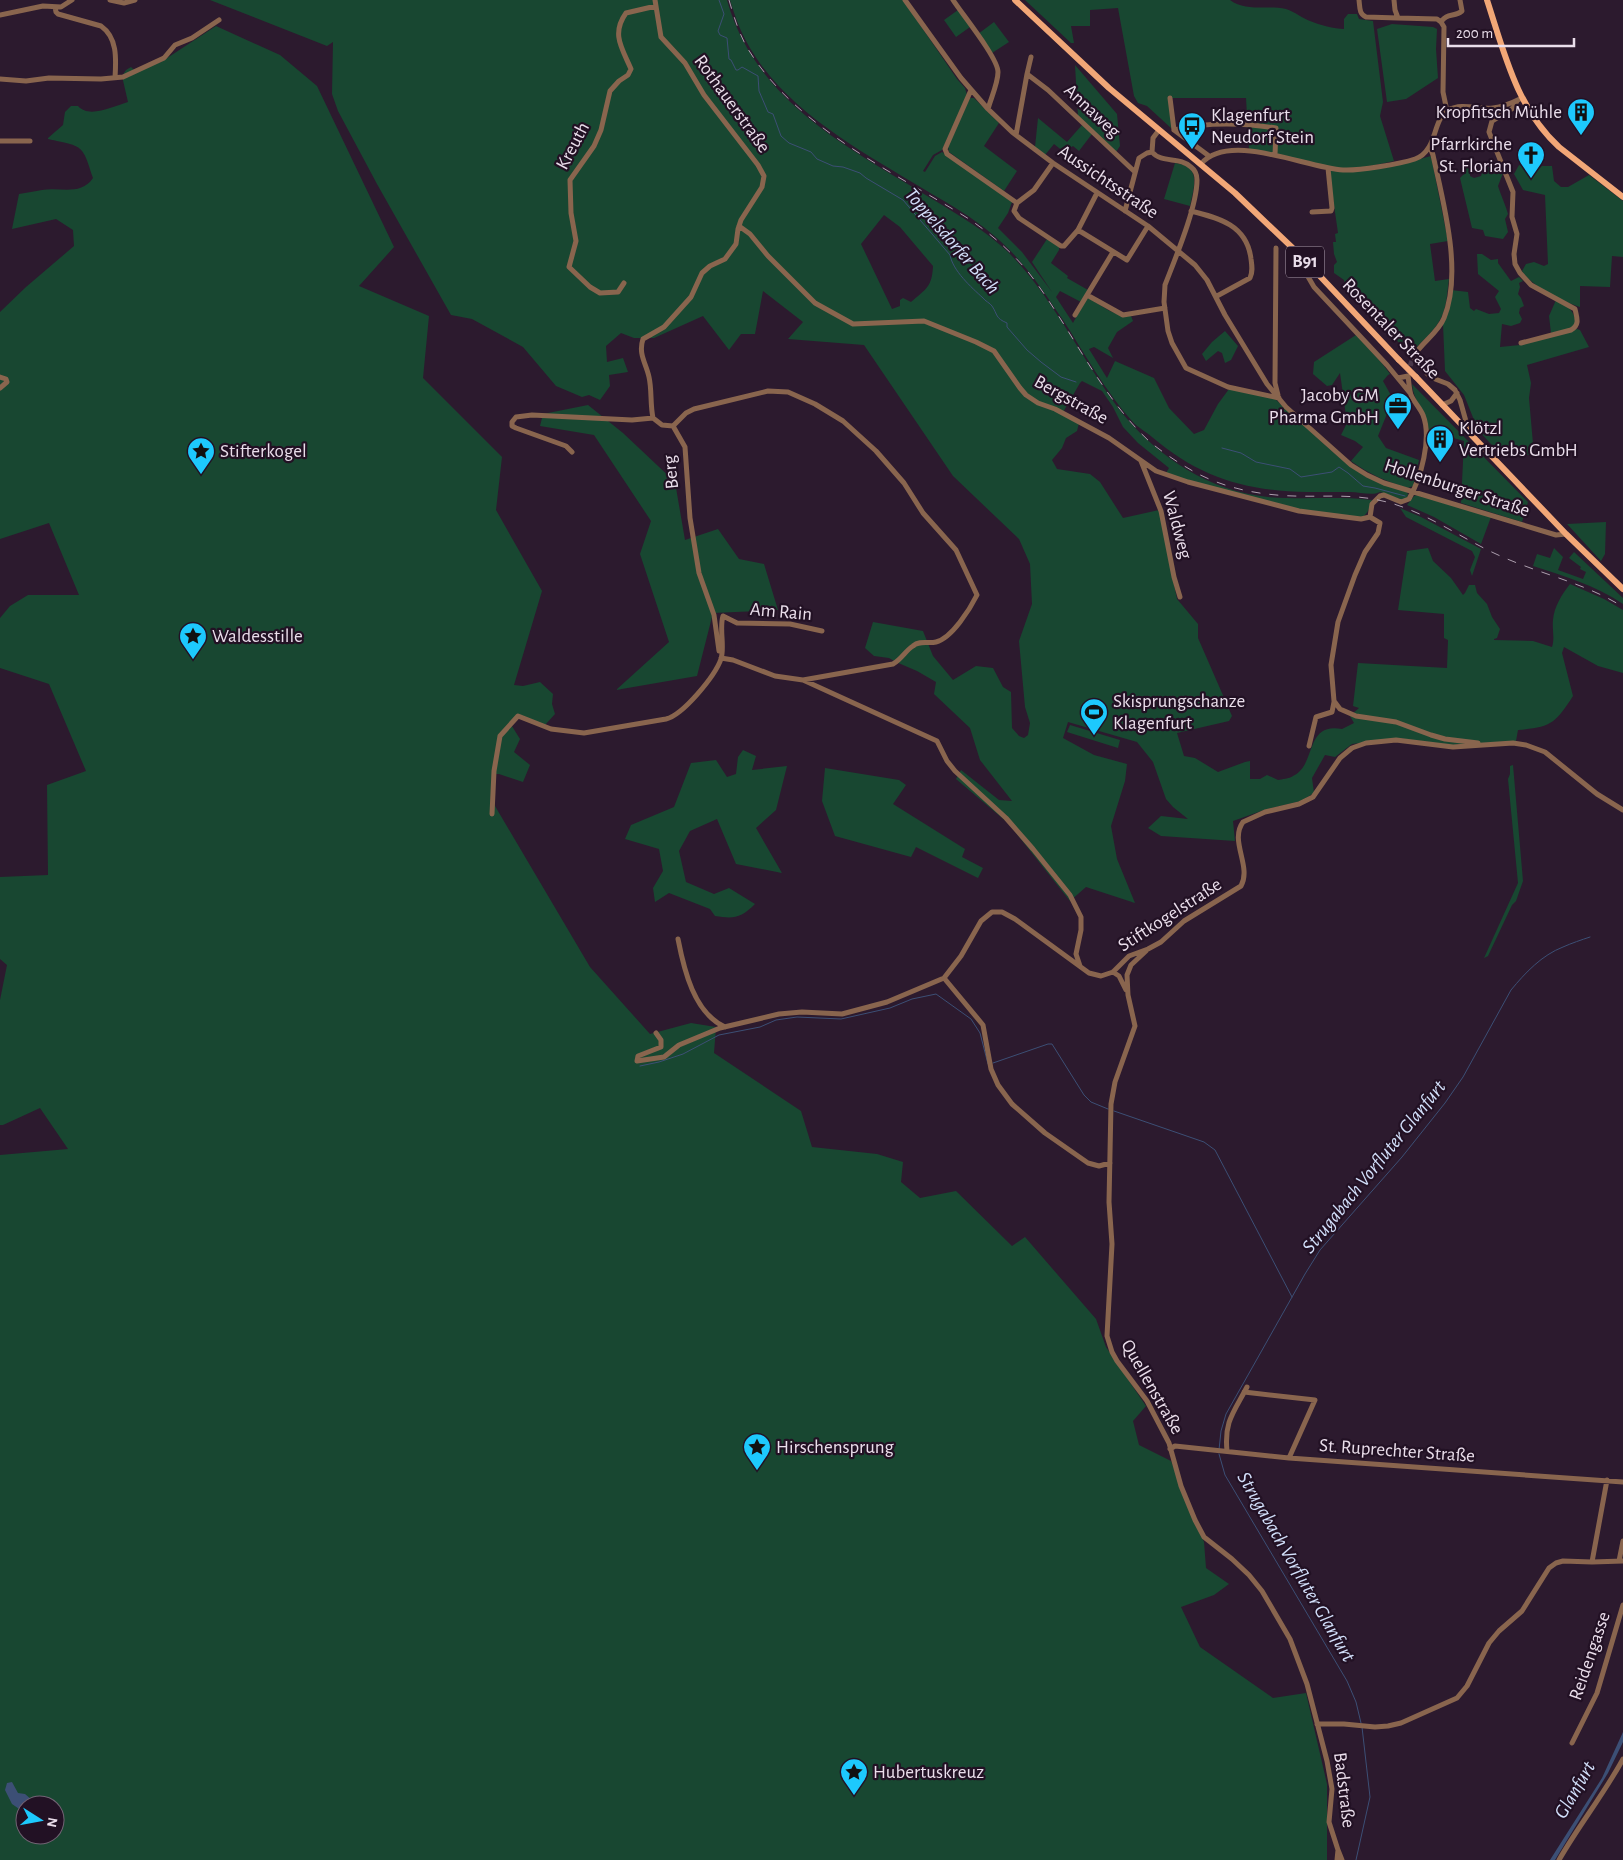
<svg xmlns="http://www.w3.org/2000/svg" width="1623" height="1860" font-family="'Alegreya Sans',sans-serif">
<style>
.green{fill:#184731;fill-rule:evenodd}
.water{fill:#3c4f75}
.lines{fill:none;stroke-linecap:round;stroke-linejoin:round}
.stream{stroke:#3c4f75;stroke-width:1}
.minor-tunnel{stroke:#48374a;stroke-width:5;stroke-dasharray:5 2.5;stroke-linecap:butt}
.minor{stroke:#89654e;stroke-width:5}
.major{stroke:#f2a777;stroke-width:6}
.rail{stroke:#ad9fae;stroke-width:1;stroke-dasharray:9 9;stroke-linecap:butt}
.major-bridge{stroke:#f2a777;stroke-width:6}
.labels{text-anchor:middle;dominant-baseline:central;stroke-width:4.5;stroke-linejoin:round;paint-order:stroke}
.shield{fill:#221124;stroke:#aea0af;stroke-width:1}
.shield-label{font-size:18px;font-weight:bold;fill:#eadeeb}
.street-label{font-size:19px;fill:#eadeeb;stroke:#221124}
.poi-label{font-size:19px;fill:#eadeeb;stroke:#221124;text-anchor:start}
.water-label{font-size:20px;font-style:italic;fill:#d3e0fb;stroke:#221124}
</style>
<rect width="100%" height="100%" fill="#2c1a2e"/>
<!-- green -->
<path class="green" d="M210,0H727C756,103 850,148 934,200C960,216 986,231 1008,252C1053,297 1083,362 1122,413C1159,458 1210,491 1268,497C1303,500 1337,496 1372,500C1369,508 1368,516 1359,518L1301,510L1189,481L1166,473L1169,468L1138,443L1123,427L1113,407L1102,391L1082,381L1080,383L1062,414L1079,423L1077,431L1066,438L1062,448L1052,460L1057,469L1090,474L1100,482L1123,518L1159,510L1177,599L1198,624V638L1232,716L1229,721L1177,733L1184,756L1195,758L1218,772L1245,762L1250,761V779H1260L1267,775L1278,780C1282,779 1289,779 1293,776C1317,765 1304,722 1342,729L1354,723L1350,716L1359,708L1353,706L1358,663L1447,668L1448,640L1444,638V614L1398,610L1407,551L1428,548L1433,561L1451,578L1463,595L1465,593L1469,585H1475L1477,593L1487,604L1492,617L1500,629L1497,638L1494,639V640L1533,641L1552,647C1555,638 1552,630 1553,620C1554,607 1562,594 1570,584L1604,599L1623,610V673L1598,666L1564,647L1562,653L1573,696C1555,724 1551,727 1518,730L1516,741L1452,745L1397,738L1352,744L1335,757L1325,755L1312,778L1314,793L1301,801L1264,810L1233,821L1235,841L1161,836L1148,828L1161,816L1188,819L1173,807L1166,799L1153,762L1137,742L1068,722L1063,738L1094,755L1127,764L1125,781L1111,826L1117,859L1135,903L1086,887L1070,901L1008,823L956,779L961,770L999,800L1012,801L980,760L970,728L934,694L936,682L917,671L896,662L889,658L874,656L865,648L873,622L923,631L933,656L953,680L976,666L993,668L1003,687L1011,692L1012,728L1019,736L1024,738L1028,735L1030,723L1025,707L1019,641L1032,604L1030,564L1019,539L953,476L864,345L788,339L803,322L763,291L755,334H741L729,350L703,316L654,338H634L621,333L606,346L607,362L623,358L628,372L609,375L610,386L600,400L589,395L582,397L556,386L523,347L472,319L451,315L377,184L338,111L332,94L333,42L327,46ZM884,215L900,227L933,266C932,287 926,289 911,302L903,298L900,300V306L892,309L861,244Z
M730,0H903L957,79L965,88L967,95L942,150L933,155L923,171L925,172L935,156L942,152L1012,202L1008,213L998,228L1022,252L1052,292L1032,262L1047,239L1059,247V250L1051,263L1068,276L1067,278L1088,290L1081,302L1060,291L1056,297L1073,323L1086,299L1089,298C1102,306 1115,317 1131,316L1133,321L1117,332L1108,348L1113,358L1094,347L1089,349L1107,378L1115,361L1154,378L1169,408L1194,434L1204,430L1218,404L1229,389L1274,398L1333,452L1350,465L1406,491L1408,494L1407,499L1403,500L1380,492C1372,496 1360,492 1350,492C1336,492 1322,492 1307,492C1245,491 1199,477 1152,437C1145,431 1137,427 1132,421C1105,391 1085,354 1063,320C1042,289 1022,258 992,234C972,217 949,204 927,191C864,153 788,113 750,48C741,33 735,17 730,0Z
M1025,0H1230C1246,12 1268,5 1286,9C1295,12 1302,18 1310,21C1320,25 1334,29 1344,29V19L1348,14H1357L1359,19L1373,21L1383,102L1380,116L1394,161L1361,168L1343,169L1249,149L1246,98H1169L1172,129L1147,106L1138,103L1134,96L1118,8L1090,10V26H1071L1074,43H1071Z
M958,10L970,27L956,37L944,20Z
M994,22L1009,42L992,53L978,34Z
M1392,24L1433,27L1437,29L1436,49L1438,78L1406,99L1387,102L1377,29Z
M216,26L280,55L317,86L394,247L359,286L429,316L423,378L502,457L496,510L542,591L514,685L523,686L540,682L553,694L552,704L555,714L545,725L519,715L510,723L520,739L514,752L530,765L523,782L499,774H492L493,796L495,806L590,967L650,1034L691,1023L716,1027L714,1053L801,1111L812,1147L877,1154L903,1162L901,1182L920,1198L956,1191L1012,1246L1025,1237L1096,1319L1106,1347L1146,1406L1133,1421L1139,1445L1171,1461L1204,1542L1206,1568L1229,1584L1214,1595L1181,1607L1200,1647L1273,1698L1306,1693L1327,1784V1860H0V1155L68,1149L40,1108L3,1125H0V1000L7,965L0,959V877L48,875L47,785L86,771L49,684L0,668V618L10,606L28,595H79L49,523L0,539V312L26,287L74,246L73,230L56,219L12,229L19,194C27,193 35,191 42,190C61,187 81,196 93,178C82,143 83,147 48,139V138L63,125L65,112L71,106H78C89,119 114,106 128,102L122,76L126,70L131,67L135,71L161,62ZM25,1805H55V1835H25Z
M1075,65L1117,114L1120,146L1116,152L1078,116Z
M969,98H974L999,123L984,146L1017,171L1004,191L949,152L948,146Z
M1038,118L1067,142L1082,125L1092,134L1079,151L1073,146L1064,152L1054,144L1045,155L1035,147Z
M1535,152L1541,157L1539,169L1542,166H1552L1554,181L1561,187H1568L1589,175L1623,201V257L1612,256L1610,287L1580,286V307C1564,302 1530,285 1522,271L1526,264L1534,262L1544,266L1548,264L1545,195L1523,190L1514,174L1519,165L1522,166Z
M1431,156L1448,241L1430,244L1435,281L1449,279C1447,292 1447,307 1441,318C1434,333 1419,342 1411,355L1345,287L1344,280L1334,273V265L1337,262L1334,254L1333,242H1336L1335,234L1338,233L1330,177L1331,171C1366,173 1398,165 1431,156Z
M1470,162V176L1474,178L1481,176L1482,173L1487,172V167C1495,166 1500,165 1503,173L1498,186C1501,196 1505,203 1508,214L1505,219L1508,232L1503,239L1485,236L1483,230L1472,228L1460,178L1464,174L1461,167L1465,163Z
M1175,163C1202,166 1194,186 1190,206L1164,199Z
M1477,254H1482L1491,260L1498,259V263L1511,281L1519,277L1523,281L1519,283L1520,287L1518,294L1521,298L1524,306L1520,308L1519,313L1522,319L1520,323L1511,326L1502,324L1500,347L1520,345L1577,329L1580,330L1589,347L1527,365L1531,383L1529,398L1534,455H1501L1478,430L1464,395L1445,371L1443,324L1451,290L1468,292L1470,308L1474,311L1476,309L1489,314L1499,313L1501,309L1495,297L1499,291L1478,274Z
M1556,300C1568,306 1573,309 1576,322L1571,329L1551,333L1549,316Z
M1225,331L1238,346L1231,360L1225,363L1222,353L1218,351L1206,361L1202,354L1212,342Z
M1356,335L1381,362L1390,374L1388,375L1383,381L1393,399L1378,436L1386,448L1419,460L1413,486L1408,488C1385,481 1371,475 1351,461L1363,447L1355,441L1341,435L1347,423L1340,373L1332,385L1327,386L1313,374L1314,362Z
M1412,384L1528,502L1522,522L1461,503L1464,441L1429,431C1425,414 1413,399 1412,384Z
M588,405L623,433L675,482L685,540L718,529L739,559L764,564L778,610L713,613L697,676L616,690L669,642L640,554L651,521L594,435L540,426L543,414Z
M1417,495L1491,517L1481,544L1434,517L1407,505L1414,496Z
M1400,508L1421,517L1481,549L1472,576L1470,570L1475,557L1472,551L1406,517Z
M1606,522L1605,554L1601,561L1567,524Z
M1554,548L1563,557L1558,570L1583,579L1586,572L1580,569L1581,567L1569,558L1574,552L1623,598V604C1595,585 1564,576 1533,566L1537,554L1550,558Z
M1070,725L1120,740L1118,748L1067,732Z
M743,750L756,756L752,770L787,766L776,810L756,828L782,873L736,864L717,819L690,831L679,851L686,882L714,894L729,888L755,904C741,918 734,919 715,916L710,909L669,893L655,902L653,888L663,871L659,849L625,839L631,825L674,807L691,763L716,760L727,777L736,774L738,757Z
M1513,765L1523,881L1516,901L1512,905L1488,956L1484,958L1518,883L1508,779L1510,774V766Z
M825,768L899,780L906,785L893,804L965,849L962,857L983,868L978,878L916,847L911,857L835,836L822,801Z"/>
<!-- water -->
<path class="water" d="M1623,1732V1742L1608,1773L1555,1860H1550L1602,1778Z
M12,1782L18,1793L25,1794L32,1800V1805H25V1813L12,1804L5,1790L7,1783Z"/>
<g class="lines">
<!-- stream -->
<path class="stream" d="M719,0L724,14L718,31L720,35L727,38L729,59L731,60L736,70H738L742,67L758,76L759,91L768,112L773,114L781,136L789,143L811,152L817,159L833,166L843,167L860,173L866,178L903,200L950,255C953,271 971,287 983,298C985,301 990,303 992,306C998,315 995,318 1007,323V327L1027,350L1041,362L1061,377L1076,382
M1222,448L1241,453L1256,462L1290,469L1301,477L1332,472L1339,467L1348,473L1363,486L1375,488L1405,496
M993,1063L1048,1044H1052L1084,1095L1091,1102L1108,1109
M640,1066L659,1062L683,1054L719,1035L760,1027L776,1020L797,1017L841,1019L890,1008L912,999L936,994L971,1019L980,1033L988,1064
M1114,1111L1204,1142L1215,1150L1292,1297
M1219,1450L1221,1431L1226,1414L1305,1274L1320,1250L1402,1157L1445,1103L1463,1077L1511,990C1525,973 1542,955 1563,947C1572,943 1581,940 1590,937
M1219,1454L1225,1475L1347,1681L1356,1702L1361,1723
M1356,1860L1370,1797L1362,1727"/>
<!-- minor-tunnel -->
<path class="minor-tunnel" d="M1408,373L1413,357"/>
<!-- minor -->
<path class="minor" d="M110,0L124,3L135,0
M905,0L961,78L988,109L1012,132L1053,163L1148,226L1195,265L1207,280L1225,315L1267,384L1286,407L1351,465L1367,475L1384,483L1556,535L1566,534
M953,0C962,14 998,58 998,72C998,83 991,98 988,109
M1359,0C1360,8 1359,14 1366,17L1398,18
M1394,0L1395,10L1398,18L1437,19L1441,22
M55,7L56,12L58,14L101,26C118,38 116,60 115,78
M0,15L43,6L61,7L72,0
M1441,22L1444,27L1443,92L1447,111
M1441,22C1446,13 1455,17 1462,11L1460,0
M1031,57L1027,74L1048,90L1135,172
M0,79L26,81L49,78L101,79L123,77L164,58L175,45L192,38L219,20
M971,90L945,149L947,154L1017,203
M1170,98L1174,130
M1517,101L1513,108L1492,121L1489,132L1513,192L1512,217L1517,234L1514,254L1515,264L1520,273L1531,285L1575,309C1577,318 1580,325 1571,330L1521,343
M1174,130C1206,122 1243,123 1276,128L1275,155
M1174,130L1209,156
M1016,135L1027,74
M0,141H30
M1430,147L1433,155C1443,202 1463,272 1444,318C1438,333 1422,342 1413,357L1430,377L1448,384L1455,390L1460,400L1469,432
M1152,152C1162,164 1180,156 1191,167C1195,170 1197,175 1197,180C1197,207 1175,259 1165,285L1164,302L1168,331L1172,343L1186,368L1228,387L1279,398
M1152,152L1153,138L1159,130
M1053,163L1034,190L1017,203L1014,211L1019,218L1061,246H1064L1078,230L1097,193
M1201,164C1229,131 1306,168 1343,170C1358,171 1400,164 1415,159C1421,157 1426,152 1429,147C1436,136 1436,118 1448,110C1463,102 1478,110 1493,108C1503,107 1514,102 1522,98
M1125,211L1139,158L1147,153L1152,152
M1191,211C1219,218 1247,225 1251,259C1252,266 1253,272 1250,278L1217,296
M1312,212L1331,211L1332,208L1328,168
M739,226L750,234L768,256L815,303L853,324L924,321L976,342L994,351L1020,388L1026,395L1038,403L1055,409L1109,438L1156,471L1188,482L1299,511L1361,519L1370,517
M1078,230L1127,260L1148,226
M1276,248L1275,383L1278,395
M1303,268L1314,287L1387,365L1410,393
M624,283L618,292L600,293L590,287L569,267L576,241L571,213L570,180L594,146L601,130L610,91L619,81L628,75L631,69C622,48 611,34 626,13L656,6
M1087,295L1123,315L1165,308
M1075,315L1113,252
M0,377L6,379L7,382L0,388
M1398,378L1408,376C1409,382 1409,389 1411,395C1414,402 1420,408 1423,415C1432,438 1421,478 1409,499L1401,502L1384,495L1380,496L1372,504L1370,517L1380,523L1378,533L1365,552L1355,575L1338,622L1331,665L1334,701L1340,709L1356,716L1396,722L1431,735L1445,739L1478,743
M1442,405L1451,401L1457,393
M653,418C650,404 652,390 649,377C646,363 638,354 643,339L664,327L691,297L702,273L710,266L725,259L736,244L738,229L741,220L762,187L764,176L758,165L704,95L685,63L661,37L655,0
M673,426L686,413L694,409L768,391L788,392L815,404L843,421L876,451L904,483L923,513L956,550L977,595C970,609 952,638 936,642C928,644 920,640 913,646C905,651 902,659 893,664L803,680
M673,426L685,447L690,518L699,573L714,615L719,651
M572,452L566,446L516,428L512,426V422L516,417L532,415L632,420L653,418L662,425L673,426
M1141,461L1161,511L1174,577L1180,597
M721,658L733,660L775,676L803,680L937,741L947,761L955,771L1006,818L1033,849L1070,895L1081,917V930L1076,954L1080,966
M1309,746L1316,717L1332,712L1334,702
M492,814L494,771L500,736L518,716L551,729L584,733L666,719C683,715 715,676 721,659C725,646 719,629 723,616L737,623L790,624L822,631
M678,939C684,970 694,1013 725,1027
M1146,951L1131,965L1127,975L1128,995L1135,1026L1115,1082L1111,1104L1109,1202L1112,1244L1107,1336L1112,1352L1117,1361L1147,1401L1169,1443L1181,1486L1195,1520L1204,1537L1232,1559L1249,1575L1262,1591L1290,1639L1307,1684L1327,1761L1332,1789L1329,1822L1338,1850L1337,1860
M1113,972L1119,976L1126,990
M944,978L983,1025L991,1069L998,1085L1012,1104L1045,1133L1088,1163L1099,1166L1110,1163
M656,1033L661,1040V1047L638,1056L637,1061L664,1057L679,1045L720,1028L779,1014L802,1012L842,1014L887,1002L944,978L961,956L981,921L992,912H1002L1015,919L1089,973L1101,976L1113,972L1129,956L1148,949L1161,942L1184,921L1241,886C1252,866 1229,841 1243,822L1265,812L1299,804L1313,797L1340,758L1352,748L1366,743L1396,740L1453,747L1513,743L1526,745L1545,752L1597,794L1623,810
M1244,1392L1315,1400L1289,1458
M1170,1449L1175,1446L1289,1458L1623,1482
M1227,1451C1224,1421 1234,1412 1247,1387
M1619,1561L1623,1541
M1592,1562L1623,1561
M1317,1724H1344L1375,1727L1388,1726L1401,1723L1457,1698L1467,1686L1489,1643L1499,1631L1522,1611L1549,1568L1556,1563L1563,1561L1592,1562L1607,1480
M1572,1743L1597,1693L1623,1605
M1338,1850L1342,1860
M1559,1860C1579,1825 1604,1794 1623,1759"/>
<!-- major -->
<path class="major" d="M1015,0L1109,88L1235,193L1300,255L1399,360
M1487,0C1504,52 1517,109 1559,147L1623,197
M1416,377L1566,534L1623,589"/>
<!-- rail -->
<path class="rail" d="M729,0C734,17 739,34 748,49C796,128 894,172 969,219C991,234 1012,252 1029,273C1070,326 1100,396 1150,442C1161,451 1174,460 1186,467C1218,487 1256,495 1294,496C1322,497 1350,494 1378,500C1424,509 1462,540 1505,558C1544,575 1587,584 1623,607"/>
<!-- major-bridge -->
<path class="major-bridge" d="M1399,360L1416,377"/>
</g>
<!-- icons -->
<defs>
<g id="building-pin" transform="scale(1.4375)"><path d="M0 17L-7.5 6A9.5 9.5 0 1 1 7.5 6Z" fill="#1dc9fd" stroke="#221124"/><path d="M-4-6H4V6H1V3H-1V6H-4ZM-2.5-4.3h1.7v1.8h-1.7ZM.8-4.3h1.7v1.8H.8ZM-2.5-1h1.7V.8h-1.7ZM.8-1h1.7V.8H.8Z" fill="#111"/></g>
<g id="bus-pin" transform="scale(1.4375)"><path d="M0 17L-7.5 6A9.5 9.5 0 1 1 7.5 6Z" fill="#1dc9fd" stroke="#221124"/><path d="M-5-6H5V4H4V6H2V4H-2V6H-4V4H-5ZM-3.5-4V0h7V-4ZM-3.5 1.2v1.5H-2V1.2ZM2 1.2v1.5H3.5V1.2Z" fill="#111"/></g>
<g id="church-pin" transform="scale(1.4375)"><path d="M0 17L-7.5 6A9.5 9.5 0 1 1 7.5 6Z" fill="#1dc9fd" stroke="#221124"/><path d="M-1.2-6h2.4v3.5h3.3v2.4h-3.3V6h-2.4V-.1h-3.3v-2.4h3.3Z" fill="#111"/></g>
<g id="office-pin" transform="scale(1.4375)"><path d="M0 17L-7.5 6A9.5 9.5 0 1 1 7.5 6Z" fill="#1dc9fd" stroke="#221124"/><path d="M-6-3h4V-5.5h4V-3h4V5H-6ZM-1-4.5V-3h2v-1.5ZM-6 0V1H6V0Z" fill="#111"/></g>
<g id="sight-pin" transform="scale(1.4375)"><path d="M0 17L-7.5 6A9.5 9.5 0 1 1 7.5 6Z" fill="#1dc9fd" stroke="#221124"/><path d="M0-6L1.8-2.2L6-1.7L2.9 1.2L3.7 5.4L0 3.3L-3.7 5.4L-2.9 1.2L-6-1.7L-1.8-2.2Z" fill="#111"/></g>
<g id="stadium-pin" transform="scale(1.4375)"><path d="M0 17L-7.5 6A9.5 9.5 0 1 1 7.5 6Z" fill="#1dc9fd" stroke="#221124"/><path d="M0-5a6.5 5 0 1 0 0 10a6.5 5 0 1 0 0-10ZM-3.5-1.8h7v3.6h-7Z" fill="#111"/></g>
</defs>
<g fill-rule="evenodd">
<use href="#building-pin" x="1581" y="112"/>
<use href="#bus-pin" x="1192" y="126"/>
<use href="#church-pin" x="1531" y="155"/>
<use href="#office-pin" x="1398" y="406"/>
<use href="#building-pin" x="1440" y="439"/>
<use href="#sight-pin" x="201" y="451"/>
<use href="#sight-pin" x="193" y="636"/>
<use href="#stadium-pin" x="1094" y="712"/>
<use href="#sight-pin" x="757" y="1447"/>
<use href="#sight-pin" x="854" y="1772"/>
</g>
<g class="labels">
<!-- shield labels -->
<rect class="shield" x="1286" y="246.5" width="38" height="31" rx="4"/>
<g class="shield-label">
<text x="1305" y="262">B91</text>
</g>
<!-- street labels -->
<g class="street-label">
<text transform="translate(732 104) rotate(54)">Rothauerstraße</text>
<text transform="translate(1092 111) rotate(43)">Annaweg</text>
<text transform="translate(573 146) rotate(-62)">Kreuth</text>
<text transform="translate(1108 182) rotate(34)">Aussichtsstraße</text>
<text transform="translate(1391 329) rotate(46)">Rosentaler Straße</text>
<text transform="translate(1071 400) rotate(29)">Bergstraße</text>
<text transform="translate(671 472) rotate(-96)">Berg</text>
<text transform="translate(1457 488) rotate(18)">Hollenburger Straße</text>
<text transform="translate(1177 525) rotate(75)">Waldweg</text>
<text transform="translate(781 612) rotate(5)">Am Rain</text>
<text transform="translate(1170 915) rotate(-33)">Stiftkogelstraße</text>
<text transform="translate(1152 1387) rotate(60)">Quellenstraße</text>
<text transform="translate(1397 1451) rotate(4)">St. Ruprechter Straße</text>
<text transform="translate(1590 1656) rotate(-71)">Reidengasse</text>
<text transform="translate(1344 1790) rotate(83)">Badstraße</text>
</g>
<!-- poi labels -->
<g class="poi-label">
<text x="1562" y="112" text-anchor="end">Kropfitsch Mühle</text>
<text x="1211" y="115">Klagenfurt<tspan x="1211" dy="22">Neudorf Stein</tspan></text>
<text x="1512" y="144" text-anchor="end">Pfarrkirche<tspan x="1512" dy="22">St. Florian</tspan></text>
<text x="1379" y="395" text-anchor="end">Jacoby GM<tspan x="1379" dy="22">Pharma GmbH</tspan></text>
<text x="1459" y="428">Klötzl<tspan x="1459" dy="22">Vertriebs GmbH</tspan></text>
<text x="220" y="451">Stifterkogel</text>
<text x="212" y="636">Waldesstille</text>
<text x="1113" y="701">Skisprungschanze<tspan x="1113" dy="22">Klagenfurt</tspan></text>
<text x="776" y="1447">Hirschensprung</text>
<text x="873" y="1772">Hubertuskreuz</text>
</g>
<!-- water labels -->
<g class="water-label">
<text transform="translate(952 241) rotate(49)">Toppelsdorfer Bach</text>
<text transform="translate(1374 1167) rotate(-51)">Strugabach Vorfluter Glanfurt</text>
<text transform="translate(1296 1567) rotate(60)">Strugabach Vorfluter Glanfurt</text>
<text transform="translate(1575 1790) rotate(-60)">Glanfurt</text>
</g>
</g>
<!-- north arrow -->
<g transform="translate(40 1820) rotate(101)"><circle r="24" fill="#221124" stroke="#726374"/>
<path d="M0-4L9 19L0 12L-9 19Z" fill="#1dc9fd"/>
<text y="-8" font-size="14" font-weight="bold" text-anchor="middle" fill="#eadeeb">N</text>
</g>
<!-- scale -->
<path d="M1448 38v8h126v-8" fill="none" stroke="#eadeeb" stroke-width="2.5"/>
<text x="1456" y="38" font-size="15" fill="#eadeeb" stroke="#221124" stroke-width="4" paint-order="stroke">200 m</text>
</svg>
